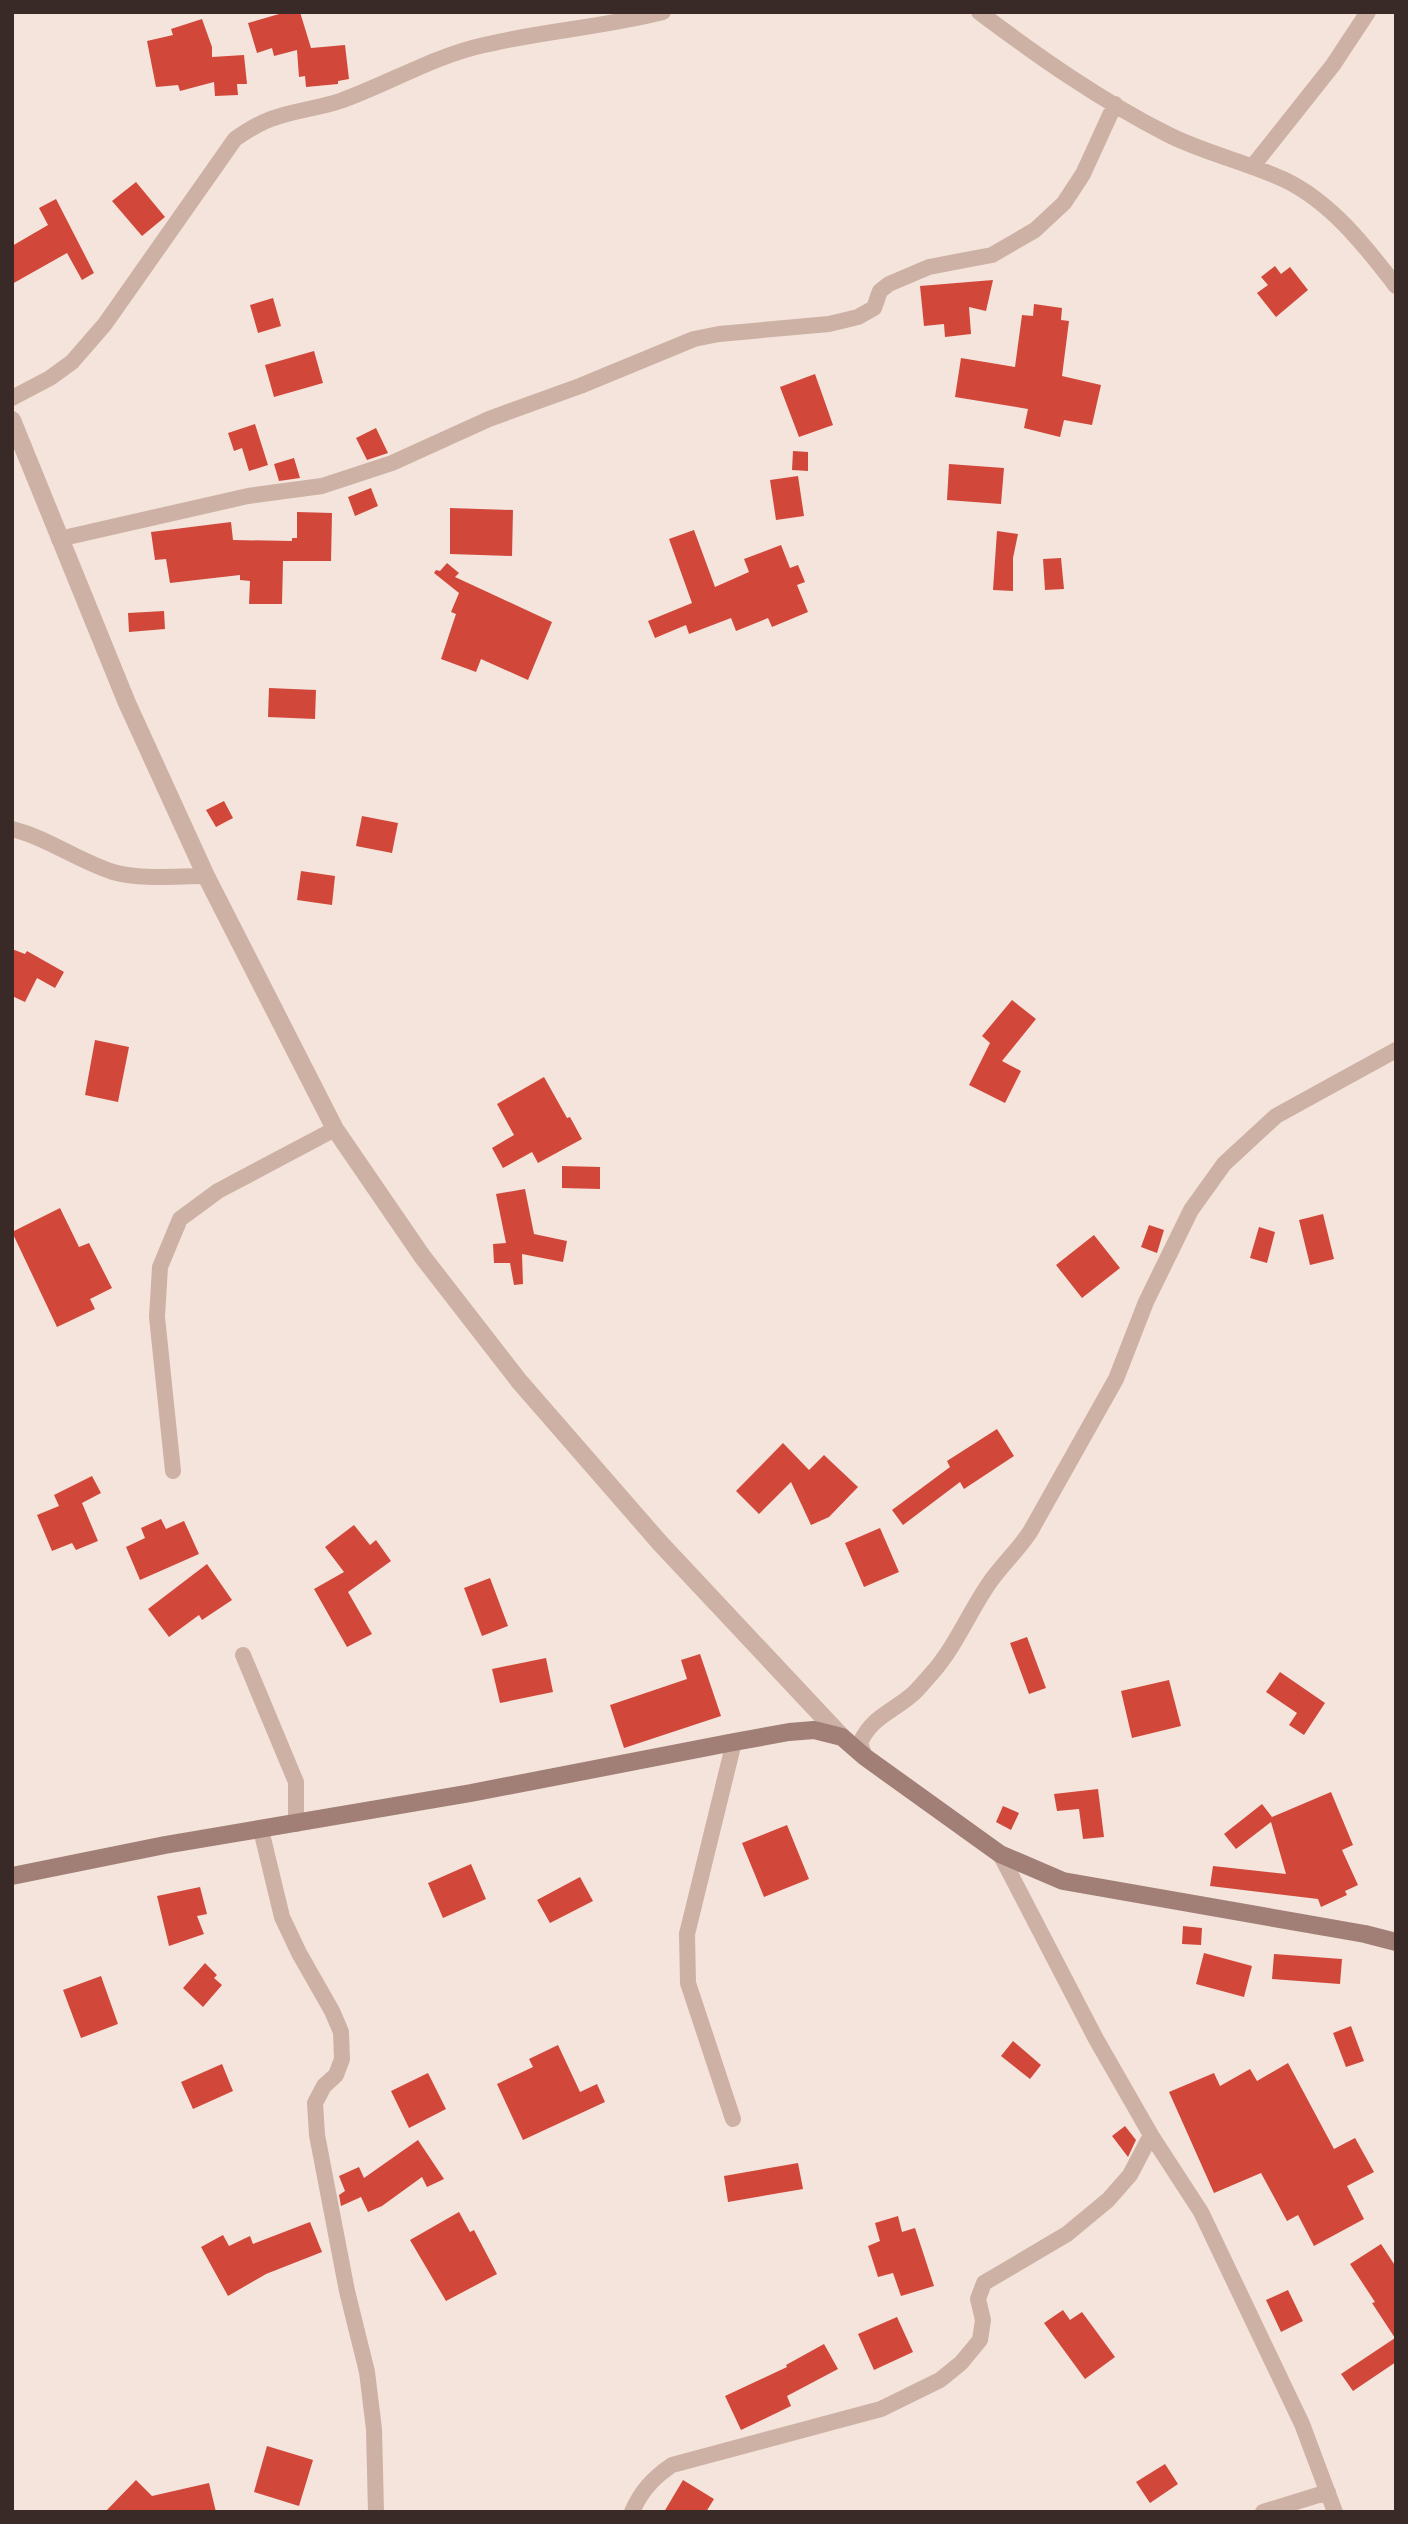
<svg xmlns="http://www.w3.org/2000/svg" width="1408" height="2524" font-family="Mulish,sans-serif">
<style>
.building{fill:#d1483b}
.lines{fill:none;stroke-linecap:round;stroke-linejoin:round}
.minor{stroke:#cdb1a5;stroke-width:16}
.tertiary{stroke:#cdb1a5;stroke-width:18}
.secondary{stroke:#a17f76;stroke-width:18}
</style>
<rect width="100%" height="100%" fill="#f4e4db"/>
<!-- building -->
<path class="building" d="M286,12H300L311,48L345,45L349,79L338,81V84L306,87L305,76L299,77L297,50L274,56L272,48L257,53L248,23Z
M202,19L212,47V57L244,55L247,84H237L238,95L215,96L214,82L180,91L178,85L156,87L147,41L173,35L171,29Z
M136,182L165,217L142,236L112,201Z
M56,199L94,273L82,280L67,253L12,284V246L48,225L39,208Z
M1275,266L1281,274L1290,267L1308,290L1276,317L1257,293L1268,285L1261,277Z
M993,280L986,311L969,307L971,334L945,337L944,324L924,326L920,286Z
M273,298L281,326L258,333L250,305Z
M1034,304L1062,308L1061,320L1069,321L1062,376L1101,385L1092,425L1064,420L1060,437L1024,428L1028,409L955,397L961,358L1015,367L1022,315L1033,316Z
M314,351L323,383L274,397L265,365Z
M815,374L833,425L799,437L780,387Z
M255,424L268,465L249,471L242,448L234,451L228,433Z
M376,428L388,453L367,460L356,438Z
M793,451L808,452V471L792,470Z
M294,458L300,478L279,481L274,464Z
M949,464L1004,468L1001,504L947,500Z
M798,476L804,516L776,520L770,480Z
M371,488L378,506L355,516L348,497Z
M450,508L513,510L512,556L450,554Z
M297,512L332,513L331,561H283L282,604H249L250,581L240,580V575L170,583L166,559L155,560L151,532L231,522L233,540L292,541V538H297Z
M694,530L715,587L749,572L744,559L781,545L790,568L798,565L805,582L797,585L808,612L772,627L768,618L736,631L731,618L689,634L686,625L655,638L648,621L692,603L669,539Z
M997,531L1018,534L1013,558V591L993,590Z
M1061,558L1064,589L1045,590L1043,559Z
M447,563L459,573L455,577L552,622L528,680L481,659L476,672L441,659L456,614L451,612L459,593L434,573L436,570L440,571Z
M164,611L165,629L129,632L128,613Z
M269,688L316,690L315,719L268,717Z
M224,801L233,818L216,827L206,810Z
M362,816L398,823L392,853L356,846Z
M301,871L335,876L332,905L297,900Z
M12,949L25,954L27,951L64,972L55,988L37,978L25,1002L12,996Z
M1012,1000L1036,1019L1002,1061L1021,1071L1005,1103L969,1085L990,1043L982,1036Z
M95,1040L129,1047L118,1102L85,1095Z
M544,1077L567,1118L570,1117L582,1139L538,1163L532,1152L503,1168L492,1148L514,1135L497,1104Z
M562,1166L600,1167V1189L562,1188Z
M525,1189L534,1234L567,1241L563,1262L522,1254L523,1284L514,1285L510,1263H494L493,1244L506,1243L496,1194Z
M60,1208L79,1247L89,1243L112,1288L90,1299L95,1309L57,1327L12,1232Z
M1323,1214L1334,1259L1310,1265L1299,1220Z
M1149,1225L1164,1230L1157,1253L1141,1247Z
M1259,1227L1275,1232L1267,1263L1250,1258Z
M1094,1235L1120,1268L1082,1298L1056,1265Z
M997,1429L1014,1456L964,1489L960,1482L903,1525L892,1510L950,1467L947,1461Z
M783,1443L809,1470L824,1455L858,1487L829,1517L811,1525L791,1482L759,1514L736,1491Z
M92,1476L101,1493L82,1503L98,1541L76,1550L72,1543L52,1551L37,1515L59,1506L54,1495Z
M161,1519L166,1529L184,1521L199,1554L140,1580L126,1547L145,1538L141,1528Z
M354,1525L370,1545L376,1540L391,1561L348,1592L372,1634L347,1647L314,1589L344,1572L325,1547Z
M880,1528L899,1572L864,1587L845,1543Z
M207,1564L232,1600L202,1620L199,1615L169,1637L148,1609Z
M490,1578L508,1626L482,1636L464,1588Z
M1027,1637L1046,1688L1029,1694L1010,1643Z
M700,1654L721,1716L624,1748L610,1705L687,1679L681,1660Z
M546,1658L553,1692L500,1703L492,1669Z
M1280,1672L1325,1703L1304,1735L1289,1725L1297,1713L1266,1692Z
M1169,1680L1181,1726L1132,1738L1121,1691Z
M1098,1789L1104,1837L1083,1839L1079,1809L1057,1811L1054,1794Z
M1331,1792L1353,1845L1342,1850L1358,1885L1345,1891L1347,1895L1321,1907L1318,1899L1210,1886L1213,1866L1286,1874L1271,1822L1236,1849L1224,1834L1262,1804L1272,1817Z
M1003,1806L1019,1813L1011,1830L996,1822Z
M787,1825L809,1879L764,1897L742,1843Z
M471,1864L486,1899L443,1918L428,1883Z
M580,1877L593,1901L550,1923L537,1900Z
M200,1887L207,1914L197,1916L204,1934L169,1946L157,1896Z
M1183,1926L1202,1928L1201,1945L1182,1944Z
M1204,1953L1252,1966L1244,1997L1196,1984Z
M1274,1954L1342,1959L1340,1984L1272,1979Z
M205,1963L217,1975L214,1978L222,1985L203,2007L183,1988Z
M101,1976L118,2024L81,2038L63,1990Z
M1351,2026L1364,2061L1346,2067L1333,2033Z
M1013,2041L1041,2065L1030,2079L1001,2056Z
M558,2045L580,2092L597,2084L605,2102L523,2140L497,2084L533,2067L529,2059Z
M1288,2063L1334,2149L1355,2138L1374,2172L1347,2186L1364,2219L1314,2246L1298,2215L1287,2221L1261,2173L1214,2193L1169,2092L1214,2073L1220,2086L1250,2069L1257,2081Z
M222,2064L233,2091L193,2109L181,2082Z
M428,2073L446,2109L409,2128L391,2091Z
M1125,2126L1136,2140L1128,2157L1112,2136Z
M418,2140L444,2179L427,2187L422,2177L382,2206L368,2212L361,2197L341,2206L339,2195L345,2191L339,2176L359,2167L364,2178Z
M798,2163L803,2189L728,2202L724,2176Z
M459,2212L470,2232L474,2230L497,2274L446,2301L410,2240Z
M898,2216L902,2232L915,2228L934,2286L901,2296L893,2273L878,2277L868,2246L880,2241L875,2223Z
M310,2222L322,2252L266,2274L228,2296L201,2247L223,2235L229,2246L250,2236L253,2244Z
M1381,2244L1396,2267V2362L1353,2391L1341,2374L1395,2338L1372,2303L1375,2302L1350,2264Z
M1288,2290L1303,2321L1281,2332L1266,2300Z
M1063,2310L1070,2320L1082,2312L1115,2357L1085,2379L1044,2323Z
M897,2317L913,2352L874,2370L858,2334Z
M824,2344L838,2369L787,2396L791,2406L741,2430L725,2396L787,2367L786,2365Z
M267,2446L313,2460L299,2506L254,2492Z
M1165,2464L1178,2484L1150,2503L1136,2482Z
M136,2480L152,2496L209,2483L216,2512H105Z
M683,2480L714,2499L706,2512H664Z"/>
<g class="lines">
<!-- minor -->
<path class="minor" d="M979,12C1039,57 1100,100 1167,134C1204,153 1247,162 1285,180C1331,202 1366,247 1396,286
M1252,167L1333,65L1368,12
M12,398L50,378L72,362L105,324L235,139C248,130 262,121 277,117C298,110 319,108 340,101C388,84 434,56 484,45C543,31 604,27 663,12
M59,539L248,496L322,486L392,463L489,419L580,386L694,339L719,334L829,324L858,317L874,308L880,291L889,284L929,267L992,255L1035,230L1064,203L1083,174L1115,104
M12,829C48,838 78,861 113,872C143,880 175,876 206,876
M173,1471L157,1317L160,1267L180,1219L218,1191L335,1129
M243,1655L296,1782V1824
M865,1757L860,1743C872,1716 893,1712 914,1693C920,1687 926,1680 932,1673C956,1646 969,1612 990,1582C1002,1565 1018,1550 1030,1532L1116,1379L1146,1302L1191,1210L1224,1164L1276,1116L1396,1050
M261,1830L282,1917L299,1953L332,2011L341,2032L342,2059L336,2075L324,2086L315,2103L317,2135L347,2291L367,2372L374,2429L376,2512
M1000,1854L1096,2039L1151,2135L1201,2212L1302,2424L1335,2512
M733,2119L688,1983L687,1934L734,1742
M632,2512C641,2491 653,2478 672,2465L881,2409L940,2380L961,2363L980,2340L983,2320L978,2299L984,2283L1067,2234L1108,2200L1130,2175L1151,2135
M1263,2512L1328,2492"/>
<!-- tertiary -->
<path class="tertiary" d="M12,420L127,703L206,876L335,1129L422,1256L519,1381L660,1543L842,1737"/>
<!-- secondary -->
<path class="secondary" d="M12,1876L165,1845L471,1793L734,1742L789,1732L814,1730L842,1737L865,1757L1000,1854L1063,1881L1365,1934L1396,1942"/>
</g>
<!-- border -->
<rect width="1408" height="2524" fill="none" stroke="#392a27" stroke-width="28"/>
</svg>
